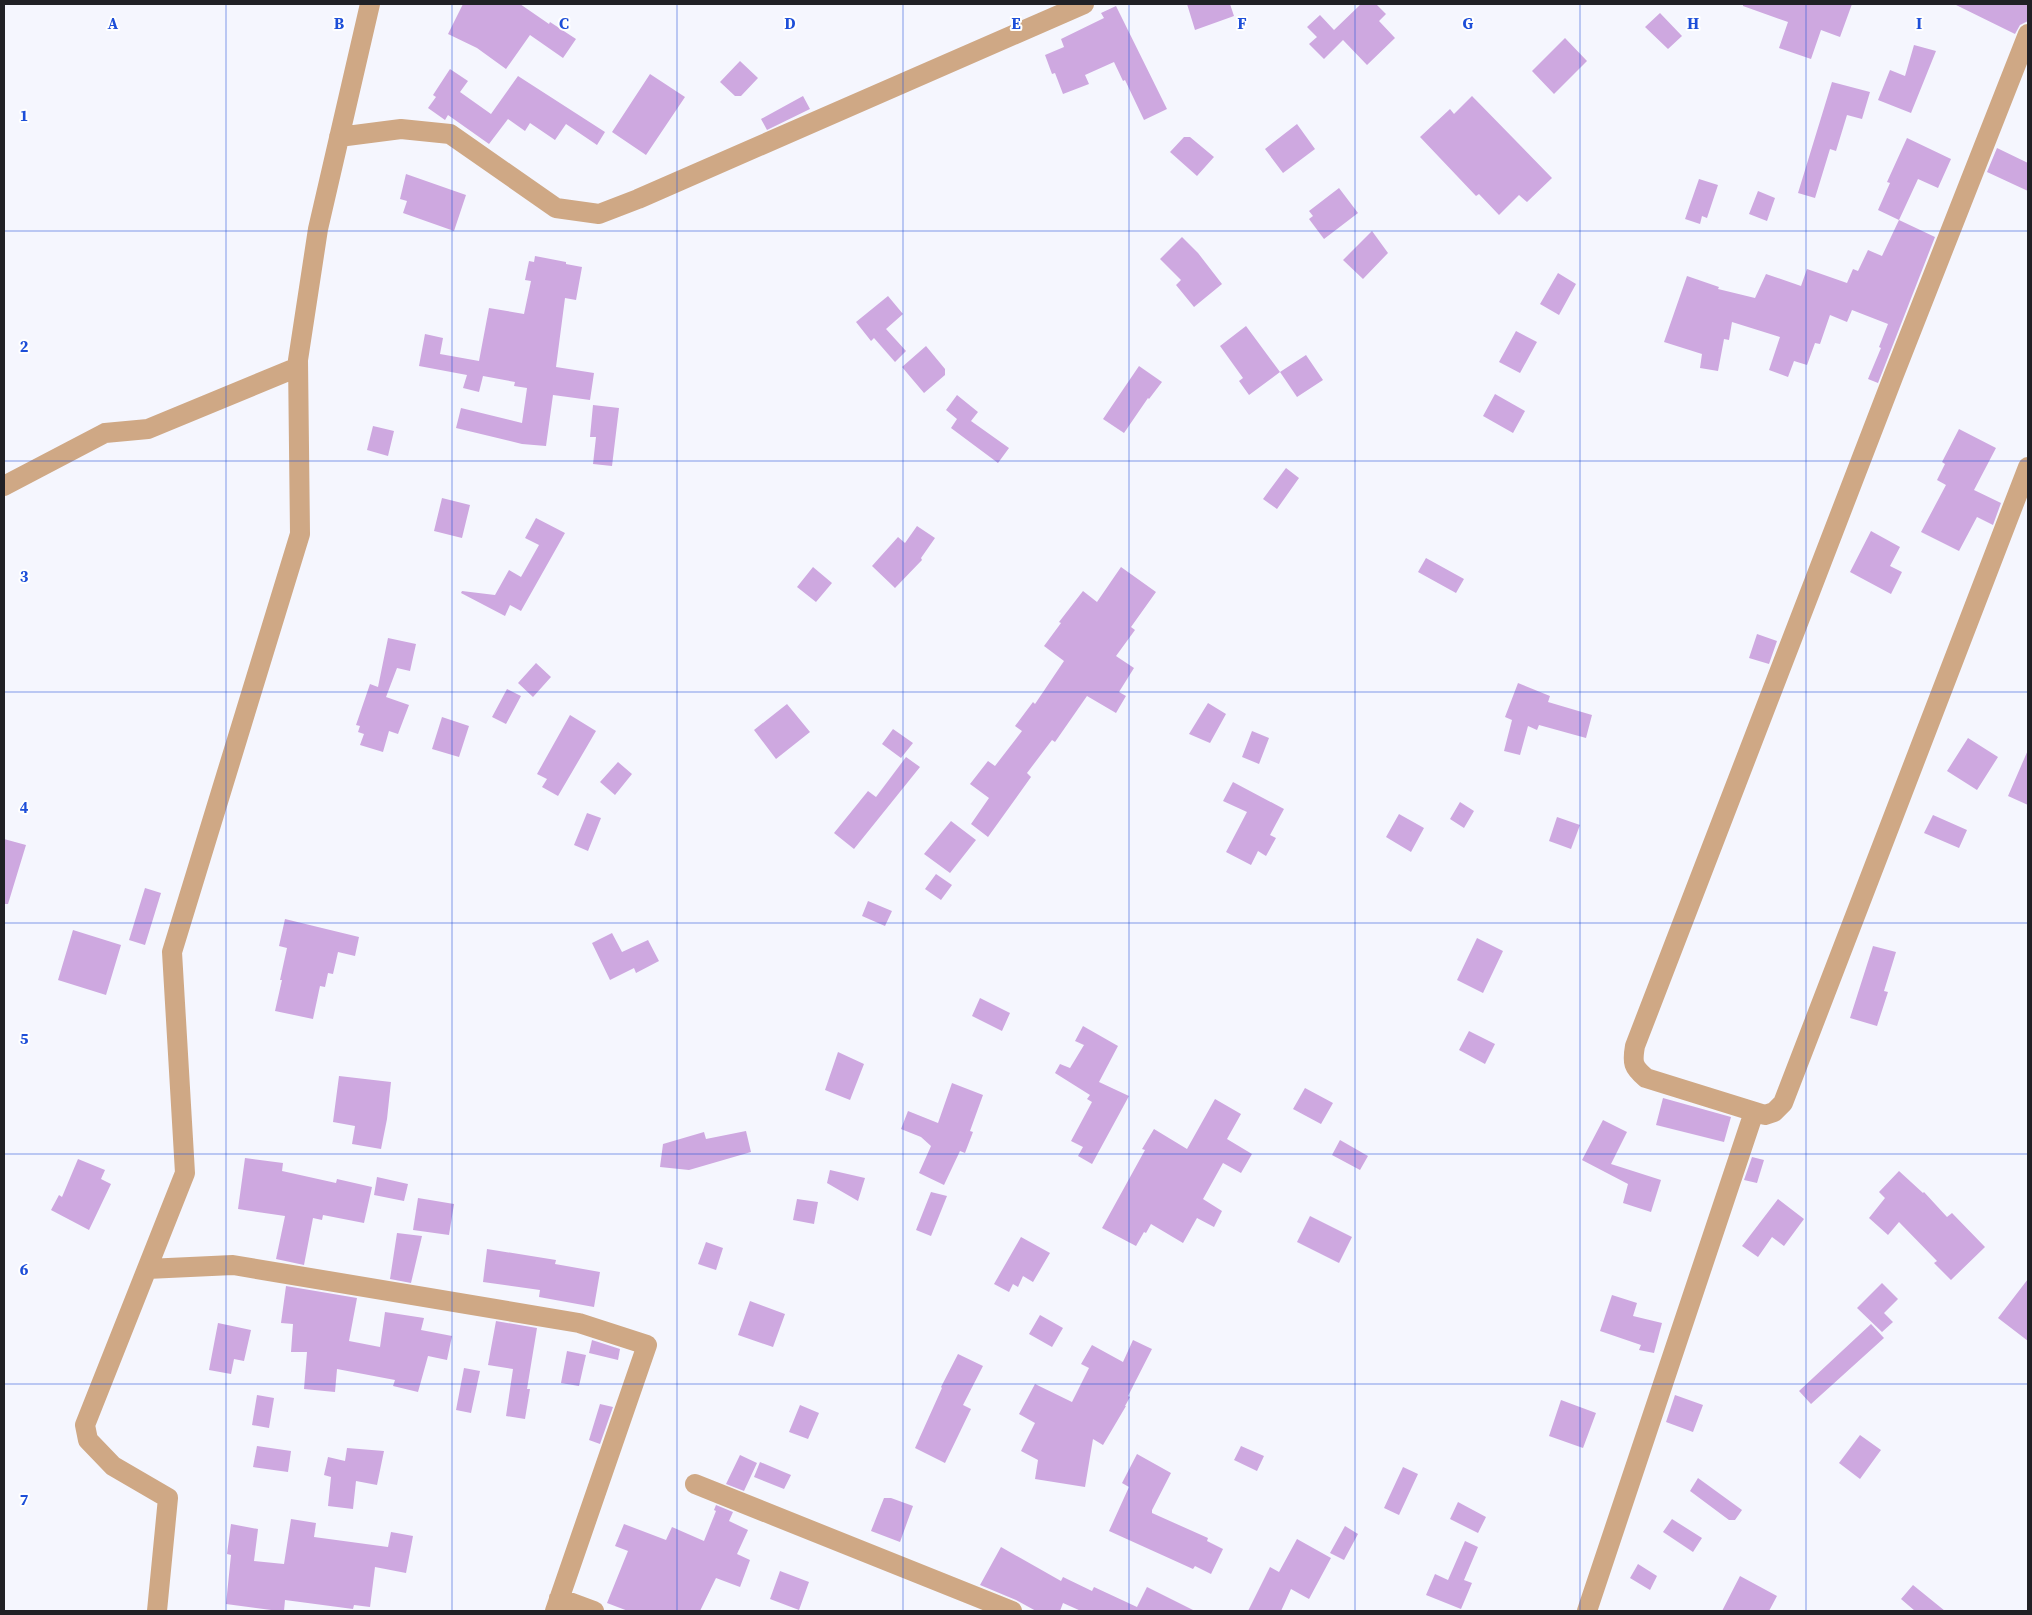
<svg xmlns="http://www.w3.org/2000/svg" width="2032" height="1615" font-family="'Source Serif 4',serif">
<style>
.building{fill:#cea8e0}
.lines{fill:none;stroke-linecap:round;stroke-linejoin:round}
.minor{stroke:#cfa885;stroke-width:20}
.grid{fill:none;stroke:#1d4ed8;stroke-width:1;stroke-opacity:0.55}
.grid-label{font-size:16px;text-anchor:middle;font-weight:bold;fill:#1d4ed8;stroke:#fff;stroke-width:4;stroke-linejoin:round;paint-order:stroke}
</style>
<rect width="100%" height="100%" fill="#f5f6fe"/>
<!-- building -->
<path class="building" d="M463,4H520L549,24L550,22L576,39L563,58L530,35L506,69L477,48L448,34Z
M1187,4H1230L1234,16L1195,30Z
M1361,4H1376L1386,14L1379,21L1395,38L1367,65L1343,40L1324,59L1309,44L1317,37L1307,27L1320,15L1334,30Z
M1743,4H1852L1840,37L1821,30L1811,59L1779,48L1788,22L1743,6Z
M1954,4H2028V21L2020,25L2015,34Z
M1116,6L1167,109L1144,120L1125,80L1123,81L1114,62L1085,75L1089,84L1063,94L1055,73L1052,74L1045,55L1064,47L1061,39L1104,18L1101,13Z
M1660,13L1682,36L1668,49L1645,27Z
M1565,38L1587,61L1554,94L1532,71Z
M1914,45L1936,51L1911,113L1878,100L1890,70L1905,76Z
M740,61L758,78L741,96H735L720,82Z
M450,69L468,81L460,92L491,114L518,76L605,132L597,145L566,124L555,140L530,123L525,131L508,119L489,144L448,115L445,120L428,108L436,97L433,95Z
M650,74L685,97L646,155L612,132Z
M1832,82L1870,92L1862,119L1847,115L1836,151L1830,149L1815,198L1798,193Z
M803,96L810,109L767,130L761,119Z
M1472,96L1552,178L1527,202L1519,195L1499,215L1479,194L1476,196L1420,137L1450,109L1454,114Z
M1297,124L1315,149L1283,173L1265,149Z
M1184,137H1190L1214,157L1197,176L1170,152Z
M1907,138L1951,159L1938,188L1918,179L1899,220L1878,210L1890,183L1887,182Z
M1997,148L2028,163V191L1987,172Z
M406,174L466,195L454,231L403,213L407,201L400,199Z
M1699,179L1718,185L1707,218L1702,216L1700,224L1685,219Z
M1339,188L1358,213L1324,239L1309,219L1313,216L1309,211Z
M1758,191L1775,198L1767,221L1749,214Z
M1899,220L1935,237L1878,383L1868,379L1881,348L1879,347L1888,324L1852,310L1847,322L1830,315L1820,344L1815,343L1807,365L1794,361L1788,377L1769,370L1780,337L1732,322L1729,340L1724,339L1718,371L1700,368L1702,354L1664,342L1687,276L1719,287L1718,289L1755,298L1766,274L1801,286L1807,269L1847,283L1853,269L1858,271L1868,250L1882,256Z
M1372,231L1388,253L1363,279L1343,260Z
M1182,237L1198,253L1222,284L1194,307L1176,285L1181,280L1160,259Z
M535,256L566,262V264L582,267L576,300L565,298L556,367L594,373L590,400L553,395L546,446L522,444L456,428L461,408L522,423L527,388L514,386L515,382L483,376L479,392L463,388L467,375L419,366L425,334L443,338L440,354L479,361L489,308L524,314L531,281L525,280L529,261L534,262Z
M1558,273L1576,284L1559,315L1540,304Z
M888,296L903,314L886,329L906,351L895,362L874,338L871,341L856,322Z
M1246,326L1280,372L1249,395L1239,381L1243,378L1220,346Z
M1516,331L1537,342L1520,373L1499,362Z
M926,346L945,369V375L924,393L902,367Z
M1306,355L1323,380L1297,397L1280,372Z
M1139,366L1162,382L1149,399L1148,398L1124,433L1103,419Z
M1495,394L1525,411L1513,433L1483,416Z
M957,395L978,412L971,421L1009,448L998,463L951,428L957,419L946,410Z
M593,405L619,408L612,466L593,464L596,437H590Z
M373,426L394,431L388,456L367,450Z
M1959,429L1996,448L1974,490L2001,503L1993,525L1977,517L1959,551L1921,532L1946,485L1937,480L1945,464L1942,462Z
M1286,468L1299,478L1277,509L1263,499Z
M442,498L470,505L462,538L434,531Z
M536,518L565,533L521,611L510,605L505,616L461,593L462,591L495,595L509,570L521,577L539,545L525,538Z
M917,526L935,538L921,558L922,560L895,588L872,566L898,537L905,543Z
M1871,531L1900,547L1890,566L1902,572L1891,594L1850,572Z
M1426,558L1464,579L1456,593L1418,572Z
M813,567L832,583L816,602L797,587Z
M1121,567L1156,592L1131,627L1135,630L1116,656L1134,668L1119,692L1126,696L1116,713L1087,696L1055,742L1052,740L1027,773L1031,777L988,837L971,824L989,798L970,784L988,761L995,766L1022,731L1015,726L1033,702L1035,704L1064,661L1044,646L1061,623L1059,622L1083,591L1097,602Z
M1757,634L1777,641L1769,664L1749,658Z
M388,638L416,644L410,671L397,668L386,697L409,705L398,734L389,731L383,752L360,745L364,734L358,732L360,726L356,725L370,684L378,687Z
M536,663L551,677L533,697L518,683Z
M1518,683L1550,696L1548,702L1592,715L1586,738L1539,725L1537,730L1528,726L1520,755L1504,751L1512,720L1505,717Z
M507,689L521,696L506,724L492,717Z
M1208,703L1226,714L1210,743L1189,734Z
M787,704L810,732L776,759L754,730Z
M570,715L596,731L558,796L542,787L547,779L537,774Z
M442,717L469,726L459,757L432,749Z
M893,729L913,743L901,758L882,744Z
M1252,731L1269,738L1259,764L1242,757Z
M1968,738L1998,757L1977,790L1947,771Z
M2028,750V805L2008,796Z
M906,757L920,767L854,849L834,833L868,791L876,797Z
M618,762L632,774L615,795L600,782Z
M1233,782L1284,809L1270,835L1276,838L1266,856L1258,851L1251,865L1226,852L1247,812L1223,801Z
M1460,802L1474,811L1464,828L1450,819Z
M587,813L601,818L588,851L574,845Z
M1399,814L1424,828L1411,852L1386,837Z
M1933,815L1967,830L1959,848L1924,833Z
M1557,817L1580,825L1571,849L1549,841Z
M951,821L976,840L950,873L924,854Z
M4,839L26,845L8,904H4Z
M936,874L952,885L941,900L925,889Z
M145,888L161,893L145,945L129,940Z
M868,901L892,911L885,926L862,916Z
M285,919L359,937L355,956L338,952L333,974L328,973L325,987L320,986L313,1019L275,1011L282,980H280L287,948L279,946Z
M73,930L121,945L106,995L58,980Z
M612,933L622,952L648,940L659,961L636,973L634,968L610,980L592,943Z
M1477,938L1503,951L1483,993L1457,980Z
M1873,946L1896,952L1884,991L1888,992L1877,1026L1850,1018Z
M980,998L1010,1013L1002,1031L972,1016Z
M1083,1026L1118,1046L1099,1082L1129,1096L1092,1164L1078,1156L1083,1147L1071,1141L1092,1102L1087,1099L1090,1095L1055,1073L1060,1064L1070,1068L1084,1045L1075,1041Z
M1469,1031L1495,1044L1485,1064L1459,1050Z
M838,1052L864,1064L850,1100L825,1090Z
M339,1076L391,1082L387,1119L381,1149L352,1144L355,1126L333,1122Z
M952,1083L983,1095L970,1131L973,1132L965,1153L960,1151L944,1185L919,1173L931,1146L921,1137L901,1129L908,1111L938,1123Z
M1305,1088L1333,1103L1321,1124L1293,1109Z
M1663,1098L1731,1117L1724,1142L1656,1125Z
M1215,1099L1241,1114L1227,1139L1252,1154L1241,1173L1223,1163L1203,1199L1222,1211L1214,1227L1197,1218L1183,1243L1151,1224L1146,1233L1144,1232L1136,1246L1102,1228L1145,1150L1142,1149L1154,1129L1187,1149Z
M1603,1120L1627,1132L1611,1164L1661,1180L1651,1212L1623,1203L1628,1184L1582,1160Z
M746,1131L751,1152L689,1170L660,1167L663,1144L704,1132L706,1139Z
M1340,1140L1368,1156L1360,1170L1332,1155Z
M1752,1157L1764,1160L1757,1183L1744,1180Z
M245,1158L283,1163L282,1171L336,1183L337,1179L372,1187L364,1223L323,1215L322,1220L313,1218L304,1265L276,1259L285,1216L238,1209Z
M78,1159L105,1170L101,1179L111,1184L89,1230L51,1210L59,1195L62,1197Z
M830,1170L865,1178L858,1201L827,1183Z
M1899,1171L1923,1193L1924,1192L1947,1217L1952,1213L1985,1247L1951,1280L1934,1263L1937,1261L1899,1222L1888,1235L1869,1218L1885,1198L1879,1192Z
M377,1177L408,1184L404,1201L374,1195Z
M931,1192L947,1196L931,1236L916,1230Z
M418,1198L454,1204L449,1235L413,1230Z
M797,1199L818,1202L814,1224L793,1220Z
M1778,1199L1804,1219L1784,1246L1772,1237L1758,1257L1742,1246Z
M1310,1216L1352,1237L1339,1263L1297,1242Z
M397,1233L422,1236L411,1283L390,1279Z
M1021,1237L1050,1253L1033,1282L1023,1276L1018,1287L1013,1284L1009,1292L994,1284Z
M706,1242L723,1248L716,1270L698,1264Z
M487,1249L556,1260L555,1264L600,1272L594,1307L539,1297L540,1290L483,1282Z
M2028,1279V1341L1998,1318Z
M1882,1283L1898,1299L1884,1313L1893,1322L1882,1332L1857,1308Z
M286,1286L357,1298L349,1341L380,1347L385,1312L424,1318L421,1330L452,1336L447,1360L428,1356L418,1392L393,1386L395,1380L337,1369L335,1392L304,1389L307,1352H291L293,1324L281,1323Z
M1612,1295L1637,1303L1633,1316L1662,1323L1654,1353L1639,1350L1641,1345L1600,1331Z
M750,1301L785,1314L773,1347L738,1335Z
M1040,1315L1063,1328L1052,1347L1029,1334Z
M496,1321L537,1328L527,1389H530L525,1419L506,1416L513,1369L488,1365Z
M218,1323L251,1330L244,1361L234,1359L231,1374L209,1370Z
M1871,1324L1884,1338L1811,1404L1799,1391Z
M592,1340L620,1349L618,1360L589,1353Z
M1133,1340L1152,1349L1128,1396L1130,1397L1125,1406H1126L1103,1445L1093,1439L1085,1487L1035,1479L1038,1460L1021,1451L1035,1423L1019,1414L1035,1384L1072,1402L1089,1368L1081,1364L1092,1345L1123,1362Z
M567,1351L586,1355L579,1386L561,1383Z
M958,1354L983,1366L963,1405L971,1409L945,1463L915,1448L942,1388L941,1387Z
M464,1368L480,1371L471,1413L456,1410Z
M257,1395L274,1398L269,1428L252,1425Z
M1675,1395L1703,1405L1693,1432L1666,1422Z
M1561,1400L1596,1413L1583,1448L1549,1436Z
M600,1404L613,1407L600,1444L589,1440Z
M800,1405L819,1413L808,1439L789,1432Z
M1860,1435L1881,1450L1860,1479L1839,1463Z
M257,1446L291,1451L288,1472L253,1467Z
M1241,1446L1264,1456L1257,1471L1234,1460Z
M347,1448L384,1451L377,1485L356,1481L353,1509L328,1506L331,1477L324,1475L328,1457L345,1461Z
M1137,1454L1171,1473L1152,1510V1513L1208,1538L1207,1541L1223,1549L1211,1574L1195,1566L1193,1569L1109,1531L1129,1487L1122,1483Z
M740,1455L757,1463L744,1491L726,1484Z
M760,1462L791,1475L784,1489L754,1477Z
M1403,1467L1418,1474L1399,1515L1384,1508Z
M1698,1478L1742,1510L1735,1520H1729L1690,1491Z
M884,1498H891L913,1506L900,1542L871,1531Z
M1458,1502L1486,1517L1478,1533L1450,1519Z
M716,1505L733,1512L729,1521L748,1530L737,1554L750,1560L740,1587L716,1578L700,1611H628L607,1603L628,1551L615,1546L624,1524L666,1540L672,1527L704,1541L716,1511L714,1510Z
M291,1519L316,1523L314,1537L388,1547L391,1532L413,1536L406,1573L375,1567L370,1607L354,1605L353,1609L285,1600L284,1611H279L226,1604L231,1555L227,1554L231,1524L258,1529L254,1561L284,1564Z
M1672,1519L1702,1538L1693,1552L1663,1532Z
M1345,1526L1358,1534L1344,1560L1330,1553Z
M1297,1539L1331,1558L1309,1599L1291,1589L1281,1611H1248L1270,1567L1279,1572Z
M1465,1541L1478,1547L1464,1580L1472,1583L1461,1609L1426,1595L1435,1574L1448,1580Z
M1001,1547L1061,1581L1063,1577L1092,1591L1094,1587L1137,1607L1147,1587L1195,1611H1081L1063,1603L1060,1611H1036L1016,1600L980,1585Z
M1638,1564L1657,1576L1650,1590L1630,1578Z
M780,1571L809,1582L799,1610L770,1599Z
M1740,1576L1777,1596L1769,1611H1722Z
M1913,1585L1945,1611H1915L1901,1599Z"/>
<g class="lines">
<!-- minor -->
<path class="minor" d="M2028,34L1893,377L1635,1046C1632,1063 1633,1067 1646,1078L1765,1115L1774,1112L1783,1103L2028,467
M339,137L401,129L450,134L556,208L599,214L638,199L1084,4
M4,486L105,433L148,429L298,367
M147,1269L233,1265L579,1323L647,1345L555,1611
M695,1484L1012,1611
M559,1598L594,1611
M157,1611L168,1498L113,1466L88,1440L85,1425L185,1173L172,952L300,534L298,360L318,229L370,4
M1587,1611L1754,1112"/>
</g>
<!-- grid -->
<path class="grid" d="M226,4V1611M452,4V1611M677,4V1611M903,4V1611M1129,4V1611M1355,4V1611M1580,4V1611M1806,4V1611M4,231H2028M4,461H2028M4,692H2028M4,923H2028M4,1154H2028M4,1384H2028"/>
<g class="grid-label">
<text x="113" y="29">A</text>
<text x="339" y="29">B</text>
<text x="564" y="29">C</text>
<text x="790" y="29">D</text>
<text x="1016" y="29">E</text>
<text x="1242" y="29">F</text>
<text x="1468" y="29">G</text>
<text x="1693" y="29">H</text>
<text x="1919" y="29">I</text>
<text x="24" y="121">1</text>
<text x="24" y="352">2</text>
<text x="24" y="582">3</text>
<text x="24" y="813">4</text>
<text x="24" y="1044">5</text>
<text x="24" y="1275">6</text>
<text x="24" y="1505">7</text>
</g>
<!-- border -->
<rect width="2032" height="1615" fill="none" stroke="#202025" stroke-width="10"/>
</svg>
